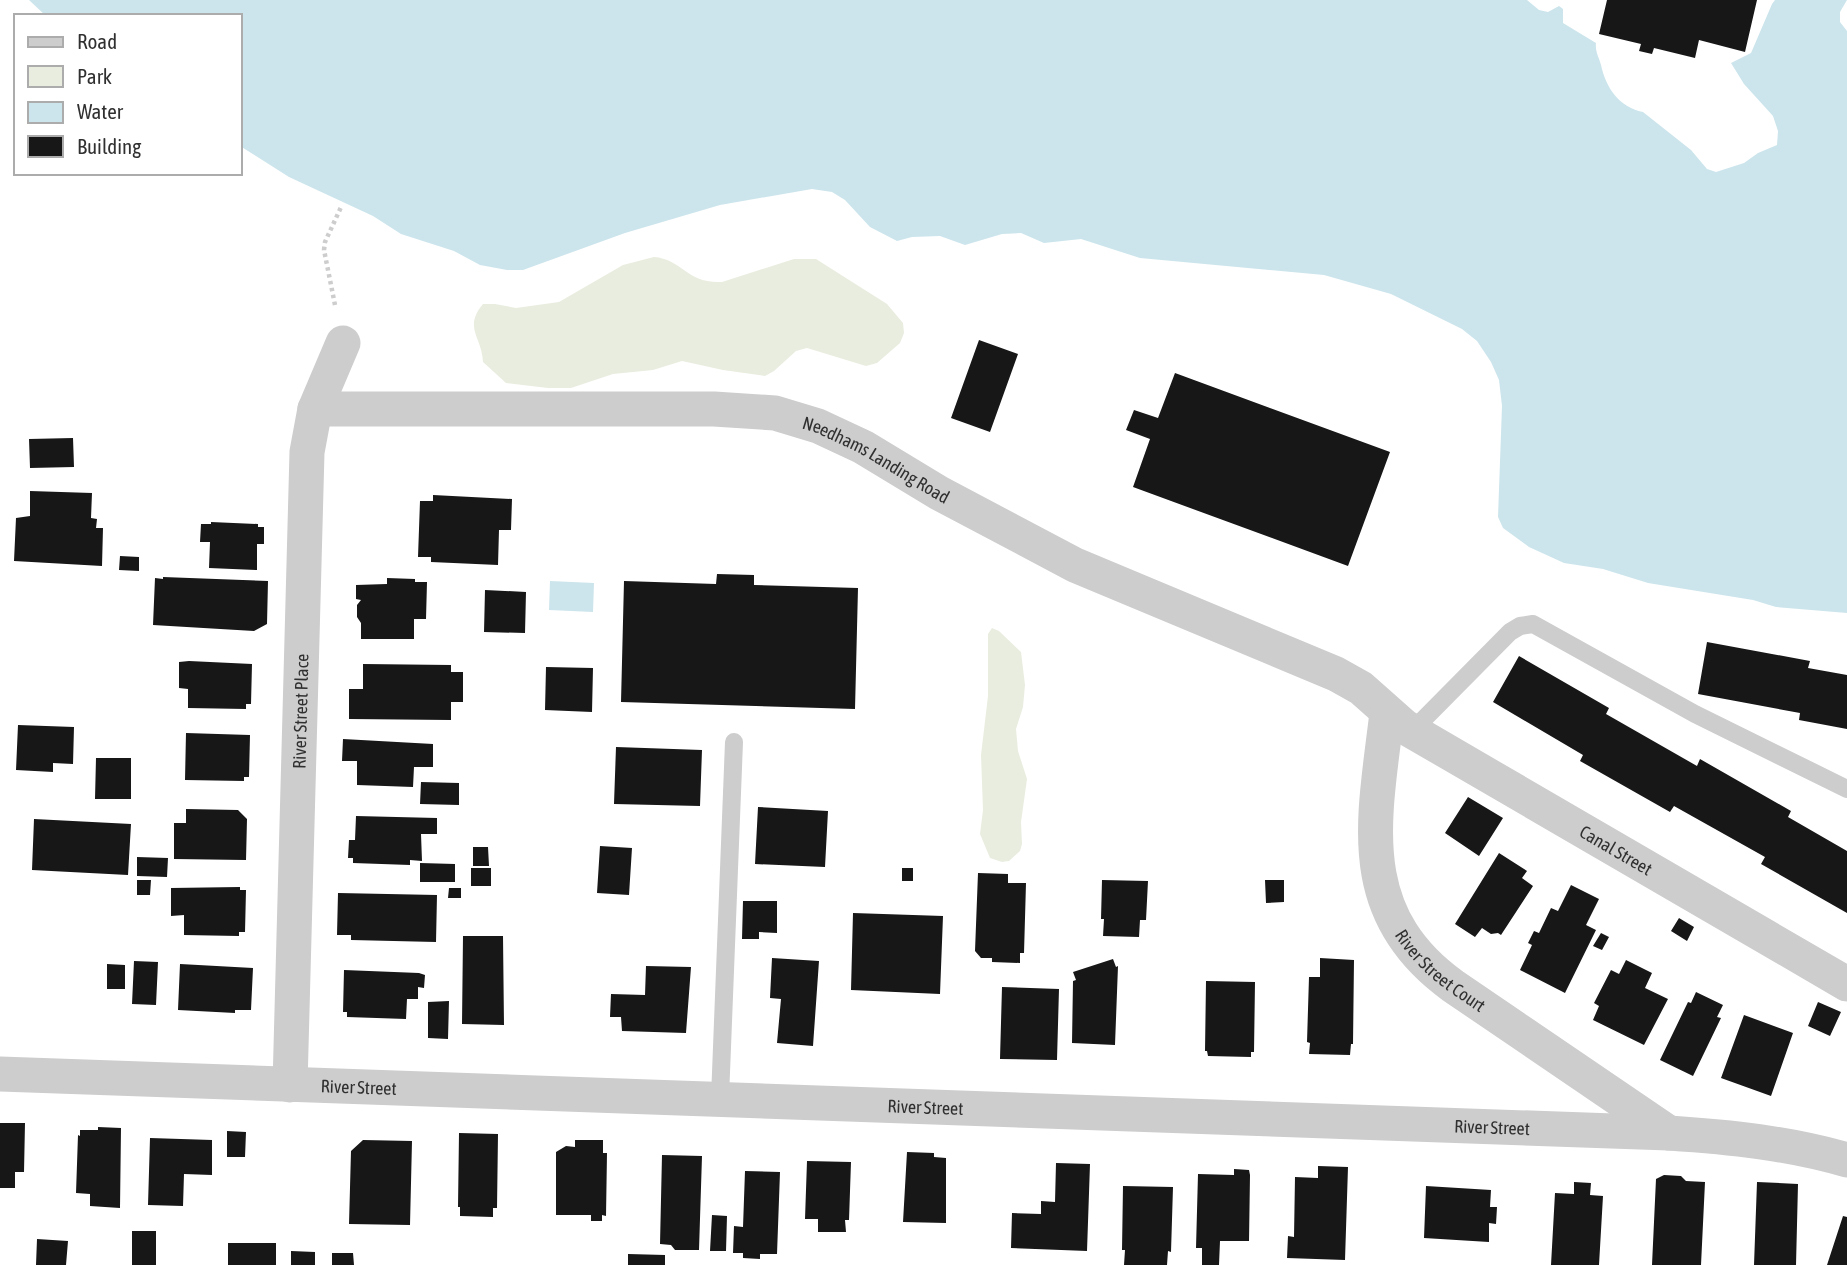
<svg xmlns="http://www.w3.org/2000/svg" width="1847" height="1265" font-family="'Asap Condensed',sans-serif">
<style>
.green{fill:#e9eddf}
.water{fill:#cce5ec}
.building{fill:#171717}
.lines{fill:none;stroke-linecap:round;stroke-linejoin:round}
.path{stroke:#cdcdcd;stroke-width:4.5;stroke-dasharray:3.5 3.5;stroke-linecap:butt}
.lane{stroke:#cdcdcd;stroke-width:18}
.street{stroke:#cdcdcd;stroke-width:35}
.labels{text-anchor:middle;dominant-baseline:central;stroke-width:7;stroke-linejoin:round;paint-order:stroke}
.street-label{font-size:18px;fill:#303030;stroke:#fff}
</style>
<rect width="100%" height="100%" fill="#fff"/>
<!-- green -->
<path class="green" d="M654,257C682,259 687,284 722,282L794,259H816L887,304L903,323L904,333L900,343L877,363L866,366L807,348L796,351L774,371L765,376L723,370L682,361L653,370L613,374L571,388H548L506,383L483,362C482,337 463,328 483,304H495L516,308L559,302L623,265Z
M992,628L999,631L1021,652L1025,685L1023,707L1016,729L1018,751L1027,779L1021,822L1022,844L1020,851L1009,861L1002,862L990,858L980,834L983,810L981,755L988,696V634Z"/>
<!-- water -->
<path class="water" d="M29,0H1527L1539,10L1548,12L1559,6L1563,9V23L1596,43C1595,52 1599,57 1601,65C1606,88 1619,107 1643,112L1691,150L1707,169L1716,172L1744,163L1758,153L1777,145L1778,131L1773,116L1744,84L1731,63L1751,53L1772,4L1775,0H1847L1840,12V22L1847,31V613L1776,607L1753,600L1648,583L1603,569L1564,563L1529,547L1503,528L1498,517L1502,406L1499,380L1491,362L1477,341L1462,329L1391,294L1324,275L1140,258L1081,239L1044,243L1021,233L1002,234L965,245L940,236L912,237L897,241L870,227L845,200L832,192L812,189L720,205L625,233L523,270H507L480,265L454,251L401,234L373,216L289,177L240,146V16H46Z
M550,581L594,583L593,612L549,610Z"/>
<!-- building -->
<path class="building" d="M1607,0H1757L1745,52L1699,40L1695,58L1654,48L1652,54L1639,51L1641,44L1599,34Z
M979,340L1018,354L990,432L951,418Z
M1175,373L1390,452L1348,566L1133,487L1150,439L1126,430L1134,410L1158,418Z
M73,438L74,467L30,468L29,439Z
M30,491L92,493L91,518L97,519L96,528H103L102,566L14,561L16,518L30,516Z
M433,495L512,499L511,530H499L498,565L431,562V557H418L420,501H433Z
M211,522L258,524V527H264V544H257V570L209,568L210,542H200L201,524H211Z
M120,556L139,557V571L119,570Z
M717,574L754,575V585L858,588L855,709L621,702L624,581L716,584Z
M163,577L268,581L267,624L254,631L153,625L155,578L163,579Z
M387,578L415,579V582H427L426,619H414V639H361V623L357,617V605L361,600L356,599V585L387,584Z
M485,590L526,592L525,633L484,632Z
M1707,642L1810,661L1808,668L1847,675V729L1799,720L1800,713L1698,694Z
M1519,656L1609,708L1606,714L1697,766L1700,759L1791,811L1788,817L1847,851V913L1761,864L1765,857L1674,806L1670,812L1580,761L1583,755L1493,702Z
M189,661L252,664L251,704H246V709L188,708V689L179,688V662Z
M363,664L451,665V672H463V702H451V720L349,719V689H363Z
M546,667L593,668L592,712L545,710Z
M18,725L74,727L73,764L53,763V772L16,770Z
M186,733L250,735L249,777H244V781L185,780Z
M343,739L433,744V767H414L413,787L357,785V761H342Z
M616,747L702,750L700,806L614,804Z
M96,758H131V799H95Z
M421,782L459,783V805L420,804Z
M1468,797L1503,818L1479,856L1445,833Z
M758,807L828,811L825,867L755,864Z
M186,809L238,810L247,819L246,860L174,859V823H186Z
M356,816L437,818V834H421L422,861L410,860V865L353,863V858H348L349,840H355Z
M34,819L131,824L128,875L32,870Z
M600,846L632,848L629,895L597,893Z
M473,847H488L489,866H473Z
M1499,853L1527,871L1522,878L1533,886L1501,935L1498,933L1491,934L1482,928L1475,937L1455,924Z
M137,857L168,858L167,877L137,876Z
M420,863L455,864V882H420Z
M471,868H491V886H471Z
M902,868H913V881H902Z
M978,873L1008,874V883H1026L1024,953H1020V963L992,962V958H981L975,951Z
M137,880H151L150,895H137Z
M1102,880L1148,881L1146,920H1140L1139,937L1103,936L1104,919H1101Z
M1265,880H1284V902L1266,903Z
M1571,885L1599,899L1586,925L1596,930L1565,993L1520,970L1532,945L1528,943L1534,931L1539,933L1551,908L1558,911Z
M240,887V890H246L245,932H239V936L184,935V915L171,916V888Z
M449,888H461V898H448Z
M338,893L437,895L436,942L351,940V935H337Z
M743,901H777V933L759,932V939H742Z
M853,913L943,916L940,994L851,990Z
M1679,918L1694,927L1687,941L1671,931Z
M1601,933L1609,937L1602,950L1593,946Z
M463,936H503L504,1025L462,1024Z
M772,958L819,961L813,1046L777,1043L781,999L770,998Z
M1320,958L1354,960L1353,1044H1351L1350,1055L1309,1054L1310,1043L1307,1042L1309,977H1320Z
M1113,959L1116,967L1118,966L1115,1045L1072,1043L1073,981L1076,980L1073,972Z
M1626,960L1652,973L1645,988L1668,999L1644,1045L1593,1020L1599,1006L1594,1003L1611,970L1619,974Z
M134,961L158,962L156,1005L132,1004Z
M107,964L125,965V989H107Z
M180,964L253,968L251,1010H235V1013L178,1010Z
M646,966L691,967L686,1033L622,1031L621,1017H610L611,994L645,995Z
M344,970L419,973L425,975L424,988L418,987V999H407L406,1019L347,1017V1012H343Z
M1206,981L1255,982L1254,1052H1251V1057L1208,1056L1207,1051H1205Z
M1002,987L1059,989L1057,1060L1000,1059Z
M1696,992L1723,1005L1717,1017L1721,1018L1693,1076L1660,1060L1688,1002L1691,1003Z
M449,1001L448,1039L428,1038V1002Z
M1818,1002L1841,1012L1830,1036L1808,1026Z
M1744,1015L1793,1033L1771,1096L1721,1078Z
M0,1123H25L24,1172H15V1188H0Z
M98,1127L121,1128L120,1208L90,1206V1194L76,1193L78,1135L80,1136V1130H98Z
M227,1131L246,1132L245,1157H227Z
M459,1133L498,1134L497,1208H493V1217L460,1216V1207H458Z
M150,1138L212,1140V1175L184,1174L183,1206L148,1205Z
M363,1140L412,1141L410,1225L349,1224L351,1151Z
M575,1140H603V1153H607L606,1216L602,1215V1221H591V1215H556V1152L566,1146L575,1147Z
M907,1152L934,1153V1157L946,1158V1223L903,1222Z
M662,1155L702,1156L699,1250H675L671,1245L660,1244Z
M807,1161L851,1162L849,1220H845L846,1232H818V1219H805Z
M1056,1163L1090,1164L1087,1251L1011,1248L1012,1213L1041,1214V1201L1055,1202Z
M1318,1166L1348,1167L1345,1260L1287,1258L1288,1236L1294,1237L1295,1177L1318,1178Z
M1234,1169L1249,1170L1250,1175L1249,1241H1220L1219,1265H1202V1248H1196L1198,1174L1234,1175Z
M745,1171L780,1172L777,1254H760V1259L743,1258V1253H733L734,1226L743,1227Z
M1664,1175L1681,1176L1686,1181L1705,1182L1701,1265H1652L1656,1179Z
M1574,1182L1591,1183L1590,1195L1603,1196L1599,1265H1551L1555,1193L1574,1194Z
M1757,1182L1798,1184L1796,1265H1754Z
M1123,1186L1173,1187L1171,1252L1168,1251L1167,1265H1124L1125,1250H1122Z
M1426,1186L1491,1190L1490,1207H1497L1496,1224L1489,1223V1242L1424,1238Z
M712,1215L727,1216L726,1251H710Z
M1843,1216L1847,1217V1265H1827Z
M132,1231H156V1265H132Z
M37,1239L68,1241L66,1265H36Z
M228,1243H276V1265H228Z
M291,1251L315,1252V1265H291Z
M332,1253H353L354,1265H332Z
M628,1254L665,1255V1265H628Z"/>
<g class="lines">
<!-- path -->
<path class="path" d="M335,305L324,250L325,242L342,205"/>
<!-- lane -->
<path class="lane" d="M1412,731L1510,632L1520,626L1533,624L1695,714L1847,789
M720,1098L734,742"/>
<!-- street -->
<g class="street">
<path id="s1" d="M315,409H714L775,413L818,426L863,447L939,493L1075,565L1336,674L1361,688L1405,727L1847,984"/>
<path id="s2" d="M1387,713C1374,821 1352,913 1453,986L1669,1133"/>
<path id="s3" d="M0,1074L1669,1133C1729,1137 1789,1143 1847,1160"/>
<path id="s4" d="M290,1085L307,452L315,409L343,343"/>
</g>
</g>
<g class="labels">
<!-- street labels -->
<g class="street-label">
<text stroke="none"><textPath href="#s1" startOffset="572">Needhams Landing Road</textPath></text>
<text stroke="none"><textPath href="#s4" startOffset="374">River Street Place</textPath></text>
<text stroke="none"><textPath href="#s1" startOffset="1412">Canal Street</textPath></text>
<text stroke="none"><textPath href="#s2" startOffset="280">River Street Court</textPath></text>
<text stroke="none"><textPath href="#s3" startOffset="359">River Street</textPath></text>
<text stroke="none"><textPath href="#s3" startOffset="926">River Street</textPath></text>
<text stroke="none"><textPath href="#s3" startOffset="1493">River Street</textPath></text>
</g>
</g>
<!-- legend -->
<rect x="14" y="14" width="228" height="161" fill="#ffffff" stroke="#acacac" stroke-width="2"/>
<rect x="28" y="37" width="35" height="10" fill="#cdcdcd" stroke="#acacac" stroke-width="2"/>
<text x="77" y="49" font-size="21" fill="#303030">Road</text>
<rect x="28" y="66" width="35" height="21" fill="#e9eddf" stroke="#acacac" stroke-width="2"/>
<text x="77" y="84" font-size="21" fill="#303030">Park</text>
<rect x="28" y="102" width="35" height="21" fill="#cce5ec" stroke="#acacac" stroke-width="2"/>
<text x="77" y="119" font-size="21" fill="#303030">Water</text>
<rect x="28" y="136" width="35" height="21" fill="#171717" stroke="#acacac" stroke-width="2"/>
<text x="77" y="154" font-size="21" fill="#303030">Building</text>
</svg>
